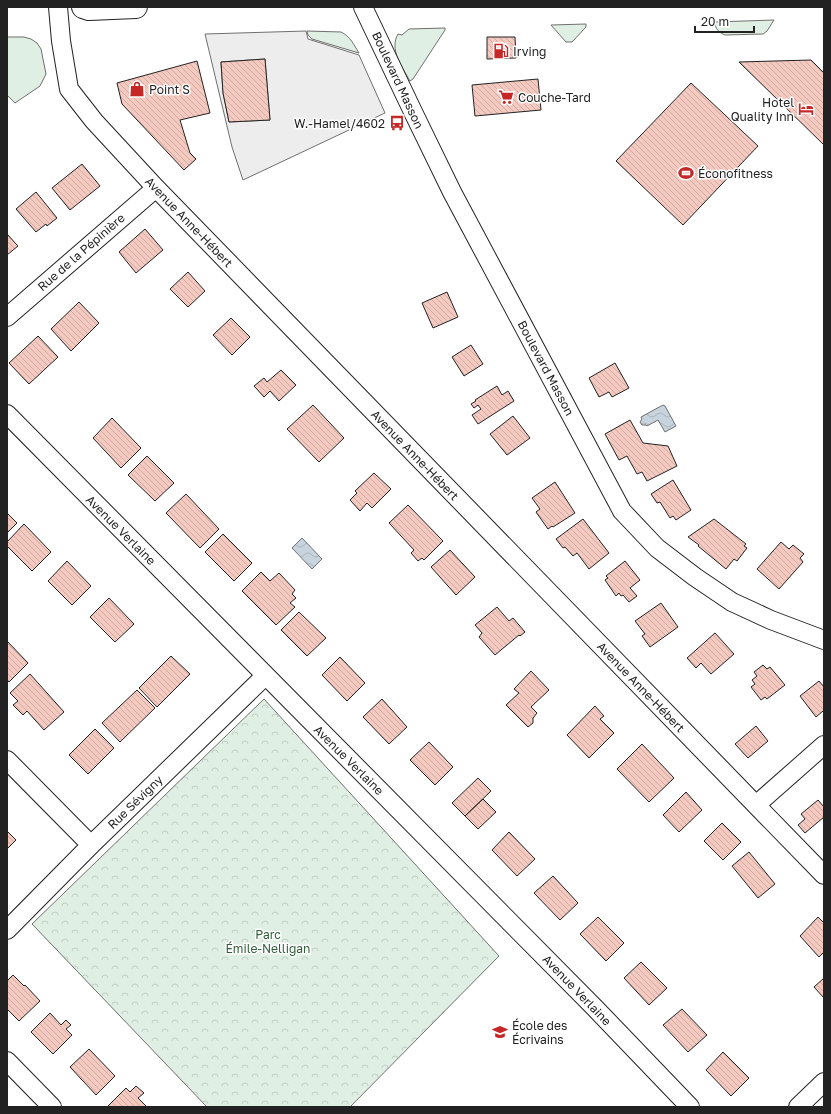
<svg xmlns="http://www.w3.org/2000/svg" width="831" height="1114" font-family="'Golos Text',sans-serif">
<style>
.grass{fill:#e0efe3;stroke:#6f6f6f}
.forest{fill:url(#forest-crowns);stroke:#6f6f6f}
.parking{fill:#ededed;stroke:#6f6f6f;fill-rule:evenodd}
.water{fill:url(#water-waves);stroke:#6f6f6f}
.building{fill:url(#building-back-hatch);stroke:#222}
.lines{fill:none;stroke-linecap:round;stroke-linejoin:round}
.street-casing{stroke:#222;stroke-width:20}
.primary-casing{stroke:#222;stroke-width:24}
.street{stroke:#fff;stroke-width:18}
.primary{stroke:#fff;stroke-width:22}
.labels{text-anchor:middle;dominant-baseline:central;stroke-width:3;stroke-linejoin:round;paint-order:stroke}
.poi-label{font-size:12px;fill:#222;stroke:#fff;text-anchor:start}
.street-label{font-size:12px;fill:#222;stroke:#fff}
.park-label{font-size:12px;fill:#2f5e38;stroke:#fff}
</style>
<defs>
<pattern id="forest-crowns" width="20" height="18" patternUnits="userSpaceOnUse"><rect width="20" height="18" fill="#e0efe3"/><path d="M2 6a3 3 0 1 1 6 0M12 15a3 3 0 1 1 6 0" fill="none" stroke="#c0cdc2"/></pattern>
<pattern id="water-waves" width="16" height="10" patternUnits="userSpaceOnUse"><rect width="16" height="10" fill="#c7d3dd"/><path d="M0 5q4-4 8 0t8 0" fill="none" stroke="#abb5bd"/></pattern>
<pattern id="building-back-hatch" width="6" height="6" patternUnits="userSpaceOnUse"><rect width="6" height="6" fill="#f3c9c0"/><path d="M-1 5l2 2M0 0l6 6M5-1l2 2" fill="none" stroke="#d0aca5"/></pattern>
</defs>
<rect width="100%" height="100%" fill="#fff"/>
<!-- grass -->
<path class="grass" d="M774,20L767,31L763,34L725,35C718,32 716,29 714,22Z
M586,24V27L572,42H566L551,25Z
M445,28V30L413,79L410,81C402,67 389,49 398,34L402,35L409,29Z
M307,31L341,32C350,36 354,45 359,53L312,39L308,35Z
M7,37H24L31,39L37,43L41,49L46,74L40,86L15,103L7,95Z"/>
<!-- forest -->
<path class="forest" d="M264,699L499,956L350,1107H207L32,924Z"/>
<!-- parking -->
<path class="parking" d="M306,31L308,39L359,55L385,113L243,180L232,147L205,34ZM265,59L270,120L229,122L223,93L221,62Z"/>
<!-- water -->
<path class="water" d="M663,405L665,406L676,426L665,432L658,420L647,426L646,425H642L640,422L642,419L641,417Z
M302,538L322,559L312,569L292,548Z"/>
<!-- building -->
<path class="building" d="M487,37H515L516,58L487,59Z
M265,59L270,120L229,122L223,93L221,62Z
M811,60L824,73V145L739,62Z
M197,61L210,113L180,120L190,153L196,159L184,170L122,104L117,83Z
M538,79L541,110L475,116L472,85Z
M691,83L758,146L683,225L616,161Z
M82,164L100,186L70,210L52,188Z
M36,192L57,218L47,226L46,224L36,232L16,209Z
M145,229L163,250L136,273L119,252Z
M7,234L18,246L7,255Z
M188,272L205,291L188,307L170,289Z
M447,292L458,317L433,328L422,303Z
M79,302L99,323L71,351L51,329Z
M231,318L250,337L232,355L213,335Z
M38,336L58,357L29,384L9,363Z
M471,345L483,364L464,376L452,357Z
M615,363L629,388L612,397L609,392L599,397L589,378Z
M281,370L296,385L279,401L270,391L264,397L254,386L264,378L267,382Z
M497,386L502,395L508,391L514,401L478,424L472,415L481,409L478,405L474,408L471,404L476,401L475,400Z
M313,405L344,438L319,462L287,429Z
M513,416L530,438L507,455L490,434Z
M112,418L141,448L121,468L93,438Z
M630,420L643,443L668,446L677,466L647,481L642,472L637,474L627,456L619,460L605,434Z
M147,456L174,483L155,501L128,475Z
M374,473L391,489L372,508L367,503L360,511L350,500L357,493L355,491Z
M673,480L691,510L676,520L673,516L670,518L660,502L657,503L651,494Z
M555,482L575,513L553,527L552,526L548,529L536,512L540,509L532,498Z
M186,494L219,529L200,548L166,513Z
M408,505L443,541L424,560L422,558L418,561L411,553L414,550L389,523Z
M7,513L17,523L7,533Z
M583,519L609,553L589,569L577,553L573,556L565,547L563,548L556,539Z
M714,519L746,544L744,546L747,548L737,561L734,559L726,569L698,546L699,545L688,537Z
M24,524L51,552L32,571L7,546V542Z
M223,534L252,563L234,581L205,552Z
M781,542L789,549L793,545L804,554L800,558L803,562L779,589L757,569Z
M450,550L475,577L456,595L431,567Z
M67,561L91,586L72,605L48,581Z
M625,561L640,580L630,588L637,596L629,602L623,595L621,596L619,593L616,596L605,580L608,578L606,576Z
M261,572L270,581L279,573L295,590L292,594L296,598L290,603L295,607L276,625L242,591Z
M109,598L134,624L115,642L90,617Z
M661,603L678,627L650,647L642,636L645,634L635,621Z
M497,607L509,621L513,618L525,632L520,636L519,635L495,655L479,637L482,633L475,625Z
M299,612L326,638L307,656L281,630Z
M715,633L734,654L711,674L701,663L696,668L687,658Z
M7,641L28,663L9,682L7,680Z
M171,656L190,674L157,707L139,688Z
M340,657L365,683L347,701L322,675Z
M763,665L767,669L770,667L785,685L767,699L765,697L761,700L751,687L755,684L752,680L757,676L754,672Z
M531,671L549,690L531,707L537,713L533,718V723L528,727L506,705L519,693L514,689Z
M30,674L64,712L44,730L27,711L23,715L13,705L18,701L10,693Z
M819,681L824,687V713L823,711L816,717L800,696Z
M137,690L155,708L120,742L102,723Z
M382,699L407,727L389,744L363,717Z
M595,706L604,716L600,719L614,733L589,758L567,735Z
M756,726L768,741L748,758L735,744Z
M95,729L114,748L88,774L69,755Z
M429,742L453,767L435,785L410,760Z
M642,744L674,778L649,802L617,769Z
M478,778L491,791L465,816L452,803Z
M686,792L702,810L679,832L663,815Z
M483,799L496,812L478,829L465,816Z
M818,800L824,807V817L805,833L798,825L805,819L801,814Z
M722,823L741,842L723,860L704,841Z
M7,831L16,840L7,849Z
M509,832L535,859L517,876L492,850Z
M749,852L775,884L758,898L732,866Z
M553,876L578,903L560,920L534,893Z
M598,917L624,943L606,961L580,934Z
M818,917L824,923V952L819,957L800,936Z
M641,962L667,988L649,1005L624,978Z
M13,975L24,986L25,985L40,1001L19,1021L7,1009V981Z
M824,978V998L814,987Z
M682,1009L707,1035L688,1052L663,1025Z
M50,1013L61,1025L66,1020L71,1025L66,1029L72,1035L53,1054L31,1032Z
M89,1049L115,1076L96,1095L70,1067Z
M723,1052L749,1078L731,1096L706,1070Z
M136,1086L144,1093L138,1098L147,1107H109L108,1106L126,1088L130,1092Z"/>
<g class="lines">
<!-- street casing -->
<g class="street-casing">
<path id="street" d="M58,7L61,41L69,89L94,121L156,188L824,875
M363,7L415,116L452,192L622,511L657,548L695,577L732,602L771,620L824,640
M7,317L156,188
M7,414L595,1008L690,1107
M7,760L91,845
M756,805L824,745
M7,930L91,845L265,676
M7,1061L52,1107
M798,1107L824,1082"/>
</g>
<!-- primary casing -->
<g class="primary-casing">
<path id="primary" d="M83,7L89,9L136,7"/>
</g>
<!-- street -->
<use href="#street" class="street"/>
<!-- primary -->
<use href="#primary" class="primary"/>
</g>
<!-- icons -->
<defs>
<g id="fuel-bare" transform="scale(1.2)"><path d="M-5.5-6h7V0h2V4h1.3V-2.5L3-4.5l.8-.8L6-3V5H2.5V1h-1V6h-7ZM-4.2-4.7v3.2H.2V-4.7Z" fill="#c62828" stroke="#fff" stroke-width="2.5" paint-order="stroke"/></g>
<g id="shop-bare" transform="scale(1.2)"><path d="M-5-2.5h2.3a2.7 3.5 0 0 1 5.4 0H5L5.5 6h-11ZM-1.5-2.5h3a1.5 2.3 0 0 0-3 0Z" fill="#c62828" stroke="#fff" stroke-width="2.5" paint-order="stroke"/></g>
<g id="supermarket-bare" transform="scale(1.2)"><path d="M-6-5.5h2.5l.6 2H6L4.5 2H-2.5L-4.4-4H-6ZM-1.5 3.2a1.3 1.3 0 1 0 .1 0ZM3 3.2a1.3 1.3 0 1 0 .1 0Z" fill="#c62828" stroke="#fff" stroke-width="2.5" paint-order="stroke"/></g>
<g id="hotel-bare" transform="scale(1.2)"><path d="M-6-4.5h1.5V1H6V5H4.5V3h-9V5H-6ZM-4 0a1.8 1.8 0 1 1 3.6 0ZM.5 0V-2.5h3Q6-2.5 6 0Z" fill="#c62828" stroke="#fff" stroke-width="2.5" paint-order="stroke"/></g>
<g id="bus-bare" transform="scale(1.2)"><path d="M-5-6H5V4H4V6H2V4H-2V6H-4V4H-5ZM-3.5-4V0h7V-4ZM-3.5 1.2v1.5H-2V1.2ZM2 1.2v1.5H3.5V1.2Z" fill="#c62828" stroke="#fff" stroke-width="2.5" paint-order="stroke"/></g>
<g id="stadium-bare" transform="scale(1.2)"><path d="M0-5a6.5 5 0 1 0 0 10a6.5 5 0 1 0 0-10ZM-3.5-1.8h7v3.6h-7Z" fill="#c62828" stroke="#fff" stroke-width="2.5" paint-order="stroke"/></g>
<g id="school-bare" transform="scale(1.2)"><path d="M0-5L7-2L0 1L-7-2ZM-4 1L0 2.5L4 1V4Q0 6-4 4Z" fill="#c62828" stroke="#fff" stroke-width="2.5" paint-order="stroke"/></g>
</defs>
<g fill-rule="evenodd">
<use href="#fuel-bare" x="501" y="51"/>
<use href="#shop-bare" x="137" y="89"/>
<use href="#supermarket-bare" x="506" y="97"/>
<use href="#hotel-bare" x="806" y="109"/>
<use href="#bus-bare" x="397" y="123"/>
<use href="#stadium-bare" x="686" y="173"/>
<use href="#school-bare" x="500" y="1032"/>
</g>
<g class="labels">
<!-- poi labels -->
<g class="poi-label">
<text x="513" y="51">Irving</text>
<text x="149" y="89">Point S</text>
<text x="518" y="97">Couche-Tard</text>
<text x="794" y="102" text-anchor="end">Hotel<tspan x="794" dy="14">Quality Inn</tspan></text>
<text x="385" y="123" text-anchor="end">W.-Hamel/4602</text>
<text x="698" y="173">Éconofitness</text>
<text x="512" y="1025">École des<tspan x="512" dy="14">Écrivains</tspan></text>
</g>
<!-- street labels -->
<g class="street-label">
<text transform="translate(398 80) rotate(65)">Boulevard Masson</text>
<text transform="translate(189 222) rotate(46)">Avenue Anne-Hébert</text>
<text transform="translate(81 252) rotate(-41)">Rue de la Pépinière</text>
<text transform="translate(546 368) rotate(62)">Boulevard Masson</text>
<text transform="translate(415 455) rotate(46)">Avenue Anne-Hébert</text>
<text transform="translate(121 530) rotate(45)">Avenue Verlaine</text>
<text transform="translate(641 687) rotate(46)">Avenue Anne-Hébert</text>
<text transform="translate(349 760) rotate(45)">Avenue Verlaine</text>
<text transform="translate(135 802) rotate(-44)">Rue Sévigny</text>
<text transform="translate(577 990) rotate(46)">Avenue Verlaine</text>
</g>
<!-- park labels -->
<g class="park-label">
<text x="268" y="934">Parc<tspan x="268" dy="14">Émile-Nelligan</tspan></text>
</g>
</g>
<!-- border -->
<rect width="831" height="1114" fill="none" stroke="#222222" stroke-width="16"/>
<!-- scale -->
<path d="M695 26v6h59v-6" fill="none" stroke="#222222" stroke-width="2"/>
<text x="701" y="26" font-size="12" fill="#222222" stroke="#ffffff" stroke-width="3" paint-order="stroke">20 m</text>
</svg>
